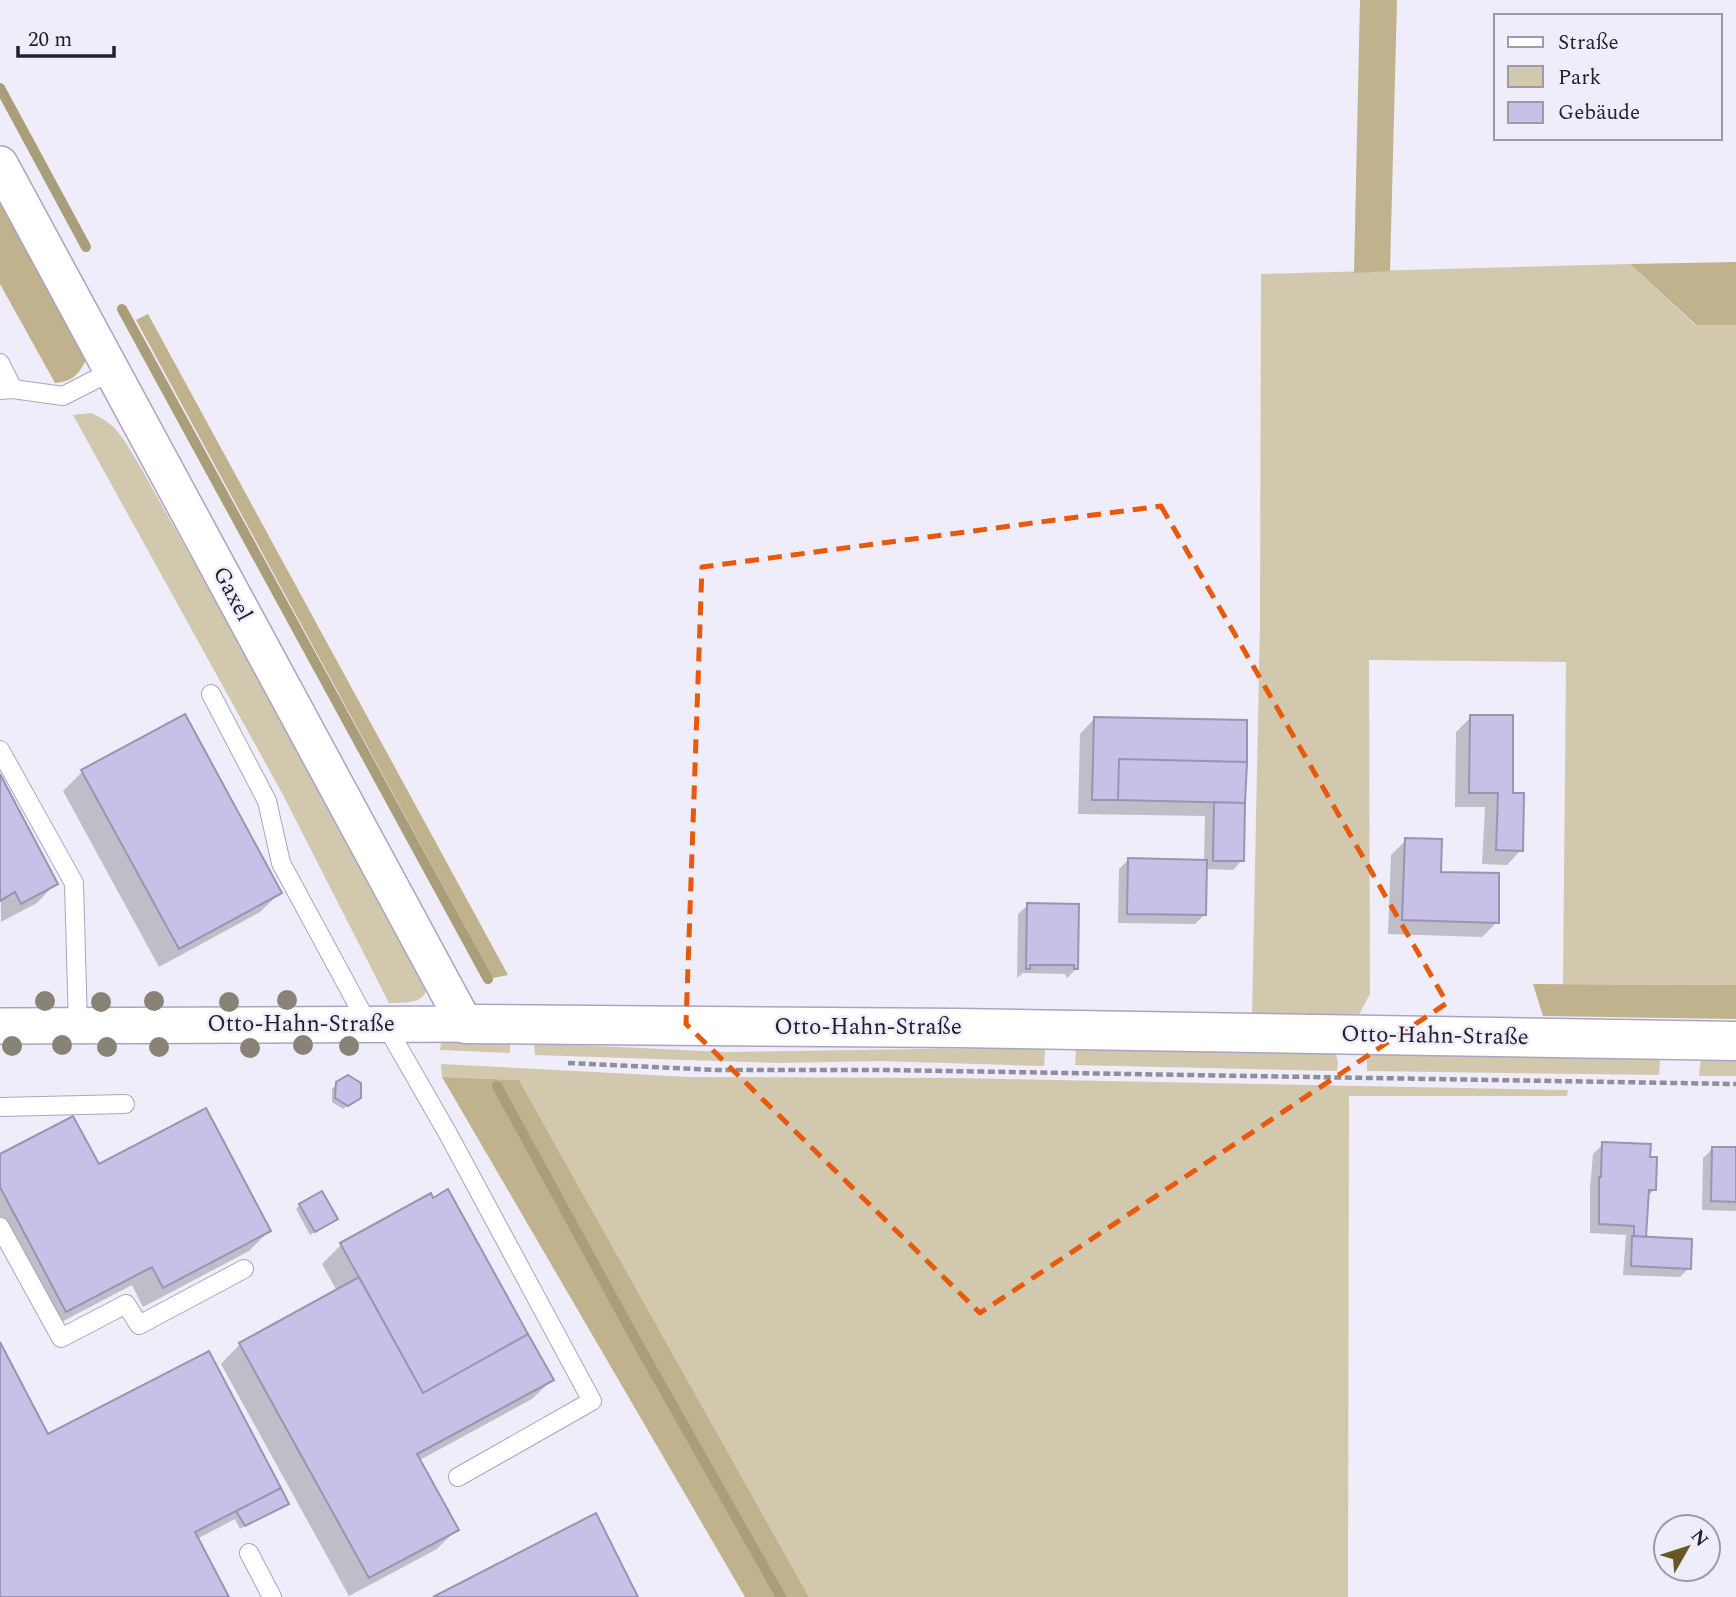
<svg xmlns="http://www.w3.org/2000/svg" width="1736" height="1597" font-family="Spectral,serif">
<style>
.green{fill:#d1c8ad}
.forest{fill:#bfb28d}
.shadow{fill:#0003}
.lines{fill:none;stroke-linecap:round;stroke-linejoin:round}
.stream{stroke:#aa9d79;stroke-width:10}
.building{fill:#c8c0e6;stroke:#9994b1;stroke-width:2}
.lane-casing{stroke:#aaa4c2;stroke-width:20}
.street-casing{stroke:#aaa4c2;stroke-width:38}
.secondary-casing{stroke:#aaa4c2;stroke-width:41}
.path{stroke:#908e9a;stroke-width:4.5;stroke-dasharray:7 3.5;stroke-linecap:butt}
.lane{stroke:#fff;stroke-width:18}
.street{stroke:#fff;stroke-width:35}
.secondary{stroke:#fff;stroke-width:38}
.tree{fill:#898277}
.marked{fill:none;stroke:#e8590c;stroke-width:5;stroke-dasharray:14 9;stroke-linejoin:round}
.labels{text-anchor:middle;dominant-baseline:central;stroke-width:5;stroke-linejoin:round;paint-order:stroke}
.street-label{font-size:23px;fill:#24212d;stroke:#efedfa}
</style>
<rect width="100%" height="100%" fill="#efedfa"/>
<!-- green -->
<path class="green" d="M1630,264L1695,325H1736V985L1563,984L1566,662L1369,660L1370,994L1357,1018L1252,1015L1260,623L1261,274Z
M91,413C117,424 122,437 137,461L425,974C433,1004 411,1003 389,1003L282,793L73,415Z
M441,1042L510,1044V1053L440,1050Z
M534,1043L725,1052L1042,1047L1045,1051L1044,1066L881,1061L777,1063L535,1055Z
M1079,1047L1335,1051L1338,1062L1337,1071L1075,1065L1076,1050Z
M1370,1052L1657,1056L1660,1061L1659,1075L1367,1071V1056Z
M1701,1057L1736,1058V1076H1699Z
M441,1064L690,1077L952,1078L1568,1090L1567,1096H1349L1348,1597H809L519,1080L442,1077Z"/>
<!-- forest -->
<path class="forest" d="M1360,0H1397L1390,271L1354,273Z
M0,184L89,354C80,372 76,381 55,383L0,284Z
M1736,262V325H1696L1630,264Z
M148,314L508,975L493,978L136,320Z
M1533,984L1736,985V1019L1543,1016Z
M442,1077L519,1080L809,1597H745Z"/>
<!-- shadow -->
<path class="shadow" d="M1471,717L1511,795L1521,850L1507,865L1482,864L1485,807H1455L1456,732Z
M1094,719L1246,722L1242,860L1233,870L1205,869L1204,915L1195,924L1118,923L1119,869L1128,860L1204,861L1205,816L1078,814L1080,734Z
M82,772L280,893L260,912L159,967L63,791Z
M0,779L56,883L37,903L1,922Z
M1406,840L1439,874L1497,922L1482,937L1388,934L1391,855Z
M1028,905H1077L1076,969L1067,978L1065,974L1023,973L1017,978L1018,914Z
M337,1084L359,1097L343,1109L332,1102V1089Z
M1603,1144L1648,1158L1655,1189L1647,1197L1644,1239L1689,1268L1680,1277L1623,1275L1626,1235L1590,1233V1188L1593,1154Z
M1713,1148L1736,1149V1211L1702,1210L1703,1158Z
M0,1156L98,1167L269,1231L249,1251L143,1307L132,1285L46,1330L0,1243Z
M300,1205L336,1219L310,1235L296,1209Z
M341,1245L552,1380L532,1399L418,1461L457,1529L437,1549L349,1596L221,1364L240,1344L337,1291L322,1264Z
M0,1345L48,1437L287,1503L240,1529L235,1519L197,1539L227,1597H0Z"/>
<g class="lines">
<!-- stream -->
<path class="stream" d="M0,88L86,247
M122,309L488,979
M497,1086L638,1344L781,1597"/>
</g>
<!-- building -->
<path class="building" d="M185,714L282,893L179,949L81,770Z
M1470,715H1513V793H1524L1523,851L1496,850L1498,793H1469Z
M1094,717L1247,720V762L1119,759L1118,800H1092Z
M1119,759L1247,762L1245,803L1118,800Z
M0,774L58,884L21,904L15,892L0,901Z
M1214,802L1245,803L1244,861H1213Z
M1405,838L1442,839L1441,872L1499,873V923L1402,920Z
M1128,858L1207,860L1206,915L1127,914Z
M1027,903L1079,904L1078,969H1074V965H1030V969H1026Z
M348,1075L361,1083V1098L348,1106L335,1098L336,1082Z
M206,1108L271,1231L163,1288L152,1267L66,1312L0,1187V1154L73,1116L99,1164Z
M1602,1142L1651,1144L1650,1157H1657L1656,1190H1649L1646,1237L1634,1236V1226L1599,1224V1177H1601Z
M1712,1147H1736V1202L1711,1201Z
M448,1189L528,1334L423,1393L340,1243L431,1193L433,1198Z
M322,1191L338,1219L315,1232L299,1204Z
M1632,1236L1692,1239L1691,1269L1631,1266Z
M359,1277L423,1393L528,1334L554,1380L417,1454L459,1530L369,1578L239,1343Z
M0,1342L48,1434L209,1351L281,1488L195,1532L229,1597H0Z
M281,1488L289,1504L245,1526L236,1511Z
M596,1513L638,1597H433Z"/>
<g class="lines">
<!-- lane casing -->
<g class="lane-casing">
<path id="lane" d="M0,363L13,389
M0,390L13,389L63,396L112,371
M211,694L267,801L281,863L368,1024
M0,750L74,883L78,1026
M385,1024L447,1132L592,1401L458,1477
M0,1107L125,1104
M0,1227L61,1338L126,1304L139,1325L244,1269
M249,1553L272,1597"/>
</g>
<!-- street casing -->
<g class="street-casing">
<path id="street" d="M0,164L465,1024L0,1026"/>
</g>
<!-- secondary casing -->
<g class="secondary-casing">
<path id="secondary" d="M465,1024L958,1028L1736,1041"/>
</g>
<!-- path -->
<path class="path" d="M568,1063L715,1070H886L1736,1084"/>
<!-- lane -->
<use href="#lane" class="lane"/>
<!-- street -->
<use href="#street" class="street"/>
<!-- secondary -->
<use href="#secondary" class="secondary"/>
</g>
<!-- trees -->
<g class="tree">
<circle cx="287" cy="1000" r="10"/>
<circle cx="45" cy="1001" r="10"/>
<circle cx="154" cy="1001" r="10"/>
<circle cx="101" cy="1002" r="10"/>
<circle cx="229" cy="1002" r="10"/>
<circle cx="62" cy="1045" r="10"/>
<circle cx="303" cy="1045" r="10"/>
<circle cx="12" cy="1046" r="10"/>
<circle cx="349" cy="1046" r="10"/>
<circle cx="107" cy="1047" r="10"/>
<circle cx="159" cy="1047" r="10"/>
<circle cx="250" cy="1048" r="10"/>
</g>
<!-- marked area -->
<path class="marked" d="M1161,506L1447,1003L980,1313L686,1024L702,567Z"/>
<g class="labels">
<!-- street labels -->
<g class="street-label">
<text transform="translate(232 594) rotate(62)">Gaxel</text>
<text x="301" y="1024">Otto-Hahn-Straße</text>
<text x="868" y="1027">Otto-Hahn-Straße</text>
<text transform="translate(1435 1036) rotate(1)">Otto-Hahn-Straße</text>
</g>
</g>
<!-- legend -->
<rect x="1494" y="14" width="228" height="126" fill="#efedfa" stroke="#9e9ba8" stroke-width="2"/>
<rect x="1508" y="37" width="35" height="10" fill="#ffffff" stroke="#9e9ba8" stroke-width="2"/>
<text x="1558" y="49" font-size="21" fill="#24212d">Straße</text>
<rect x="1508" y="66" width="35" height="21" fill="#d1c8ad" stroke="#9e9ba8" stroke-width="2"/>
<text x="1558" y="84" font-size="21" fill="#24212d">Park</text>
<rect x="1508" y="102" width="35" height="21" fill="#c8c0e6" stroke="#9e9ba8" stroke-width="2"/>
<text x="1558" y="119" font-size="21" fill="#24212d">Gebäude</text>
<!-- north arrow -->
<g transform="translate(1687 1548) rotate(51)"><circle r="33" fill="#efedfa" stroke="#9e9ba8" stroke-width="2"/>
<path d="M0-5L12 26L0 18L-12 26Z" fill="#695826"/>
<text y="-10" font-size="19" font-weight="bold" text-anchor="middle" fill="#24212d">N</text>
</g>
<!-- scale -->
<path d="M18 46v10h96v-10" fill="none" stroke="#24212d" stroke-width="3.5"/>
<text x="28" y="46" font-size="21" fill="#24212d" stroke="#efedfa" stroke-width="5" paint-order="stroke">20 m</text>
</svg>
